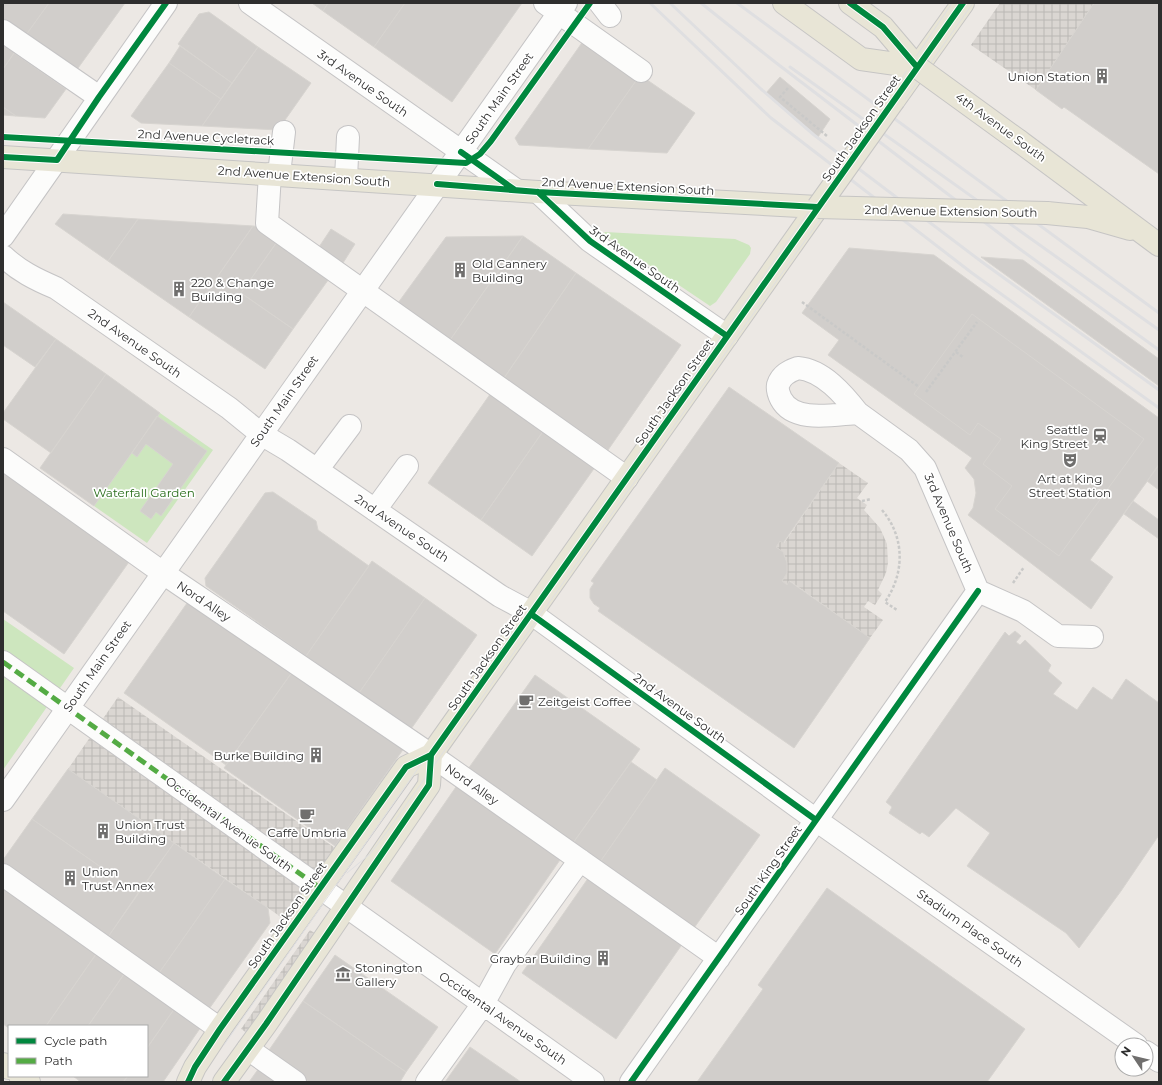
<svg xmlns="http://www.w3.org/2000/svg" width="1162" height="1085" font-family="Montserrat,sans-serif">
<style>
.park{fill:#cde6be}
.plaza{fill:url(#plaza-grid)}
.building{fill:#d1cecb;stroke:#d7d4d0}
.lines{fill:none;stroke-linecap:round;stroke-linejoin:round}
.minor-casing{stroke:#c5c4c5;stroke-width:24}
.major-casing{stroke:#c6c5c4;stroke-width:24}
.path{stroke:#c9c9c8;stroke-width:2.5;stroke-dasharray:3 2;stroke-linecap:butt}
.minor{stroke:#fcfcfb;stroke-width:22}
.major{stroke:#e8e5d6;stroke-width:22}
.tram{stroke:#dfdfe1;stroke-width:1}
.rail{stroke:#dfdfe1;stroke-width:3}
.major-bridge-casing{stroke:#c6c5c4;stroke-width:24;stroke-linecap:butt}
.major-bridge{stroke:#e8e5d6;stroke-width:22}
.quiet{stroke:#54ab44;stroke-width:5;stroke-dasharray:10 5;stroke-linecap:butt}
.cycleway-casing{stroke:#fff;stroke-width:8}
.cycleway{stroke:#00873e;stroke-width:6}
.labels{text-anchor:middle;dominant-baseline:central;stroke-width:3.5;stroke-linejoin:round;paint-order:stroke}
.poi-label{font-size:12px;fill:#2e2e2e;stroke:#fff;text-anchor:start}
.street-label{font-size:12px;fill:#2e2e2e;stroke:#fff}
.park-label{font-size:12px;fill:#296e1b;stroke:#fff}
</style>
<defs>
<pattern id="plaza-grid" width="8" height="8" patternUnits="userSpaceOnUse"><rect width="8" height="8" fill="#dad6d2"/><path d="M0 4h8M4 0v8" fill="none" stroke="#bbb8b5"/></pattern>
</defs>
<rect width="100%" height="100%" fill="#ece8e4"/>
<!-- park -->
<path class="park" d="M605,232L735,239L749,245L751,248L750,254L716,302L710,306L603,234Z
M160,413L213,450L147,543L94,506Z
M3,619L74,668L3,770Z"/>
<!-- plaza -->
<path class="plaza" d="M1000,3H1094L1036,90L971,45Z
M839,463L868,483L857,498L867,505L864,510L880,528L887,544L888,563L886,573L878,590L882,594L875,605L868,601L864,607L883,620L870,638L790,581L787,585L782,581L787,573V563L783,552L776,547L780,541L784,543Z
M118,697L338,850L288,922L68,769Z
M310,930L319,936L247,1033L241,1029Z"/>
<!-- building -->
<path class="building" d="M3,3H49L23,39L3,25Z
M49,3H125L73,75L23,39Z
M312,3H328L323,11Z
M328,3H405L374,47L323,11Z
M405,3H522L452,102L374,47Z
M1094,3H1159V174L1064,107L1062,109L1036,90Z
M209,12L258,47L232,83L178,44L199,14Z
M586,37L640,75L588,149L519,145L515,138Z
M3,44L15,52L3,69Z
M180,46L232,83L221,99L169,63Z
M258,47L311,83L278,130L202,126Z
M14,53L66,89L45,118L16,116L3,107V69Z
M169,63L221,99L202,126L141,123L131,116Z
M640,75L695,113L667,153L588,149Z
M780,77L830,119L818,137L766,93Z
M3,107L16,116L3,115Z
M63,214L138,219L108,261L55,224Z
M138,219L253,226L189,317L108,261Z
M253,226L262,227L279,239L241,293L293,329L265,369L189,317Z
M331,229L355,244L343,263L319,247Z
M523,236L450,340L398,303L446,237Z
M523,236L576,273L504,378L450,340Z
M279,239L331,276L293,329L241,293Z
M849,248L934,255L1159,418V465L1090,560L1113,577L1091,609L968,515L973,508L976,493L974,479L965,468L972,458L828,355L839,340L802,313Z
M981,257L1023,260L1159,359V386Z
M576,273L681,345L608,450L504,378Z
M3,302L56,339L35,367L3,345Z
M972,314L1144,439L1059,556L995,509L1012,486L983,464L1001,439L978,423L970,435L914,394Z
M56,339L106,374L51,453L3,419V413Z
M106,374L160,413L94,506L40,468Z
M729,387L839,463L783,543L780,541L776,547L783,552L787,563V573L782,581L787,585L789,581L870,638L794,748L598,611L600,608L594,604L590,598V589L594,583L591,581Z
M493,390L546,427L481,520L428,483Z
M157,416L207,451L161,516L156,512L151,519L140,511L173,464L146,444L137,457L132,453Z
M546,427L598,463L532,556L481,520Z
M1159,464V490L1147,481Z
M3,469L131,559L64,654L3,611Z
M273,492L316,521L318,530L369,566L306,656L206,586L205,578L265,493Z
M1133,501L1159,520V539L1124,514Z
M372,561L425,598L359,693L306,656Z
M192,596L295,668L226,765L124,693Z
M425,598L477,635L411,729L359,693Z
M1015,631L1021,636L1016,642L1020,645L1025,640L1051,665L1048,671L1062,683L1053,694L1077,710L1093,687L1112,700L1126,679L1159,703V835L1121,891L1079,948L1066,933L967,866L990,833L956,808L929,837L922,832L920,834L889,813L892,807L886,802L1005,632L1009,636Z
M295,668L407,744L335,846L224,768Z
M535,675L640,749L573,843L468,769Z
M631,762L657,780L600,862L573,843Z
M665,768L760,835L694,928L600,862Z
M68,769L174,843L138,893L32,819Z
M458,784L562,857L495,954L391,881Z
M32,819L138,893L108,937L3,863V860Z
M174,843L225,879L159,973L108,937Z
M589,877L683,943L616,1039L522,973Z
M225,879L268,908L270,923L209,1009L159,973Z
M3,882L99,950L46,1026H9V1028L3,1024Z
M827,888L1025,1029L987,1082H697L763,989L758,985Z
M96,954L124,974L88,1026H46Z
M335,955L438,1027L406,1072L303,1001Z
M127,970L177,1005L147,1048V1026H88Z
M303,1001L406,1072L400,1082H309L267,1053Z
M177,1005L203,1024L163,1082H123L128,1076H147V1048Z
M470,1047L521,1082H445Z
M262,1064L288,1082H249Z
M73,1076H128L123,1082H81Z"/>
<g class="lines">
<!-- minor casing -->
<g class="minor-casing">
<path id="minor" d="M250,3L516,190
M545,3L641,71
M600,3L610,16
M3,31L99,97
M270,174L267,223L627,478
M279,174L284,132
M346,178L348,137
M538,192L590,241L727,336
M3,236L166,3
M3,256C19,271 35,279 56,288L229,408L261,434L288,450L500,596L528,611L816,820L1136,1045
M798,368C823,370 844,395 858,413C836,414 794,424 781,399C779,395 777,390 778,385C781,375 789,371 798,368Z
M858,413L909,450L925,468L978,591
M3,459L163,573L428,753L719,958
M317,470L350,426
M375,510L407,466
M978,591L1023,611L1058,636L1092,637
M3,662L593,1082
M3,800L566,3
M3,875L220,1029
M248,1049L295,1082
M1146,1052L1159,1061
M427,1082L483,1004L505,964L580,860
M631,1082L978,591"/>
</g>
<!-- major casing -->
<g class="major-casing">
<path id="major" d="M784,3L861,59L917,67
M850,3L883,27L917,67
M894,100L963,3
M1019,141L1159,245
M3,157L538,192L818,207
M1047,213L1088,217L1130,229
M3,1064L9,1068
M20,1076L29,1082
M188,1082L195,1067L220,1029L406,767L431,755L818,207
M224,1082L266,1024L429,785L431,755"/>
</g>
<!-- path -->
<path class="path" d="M788,88L780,97L827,136
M802,302L919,387
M956,352L963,357
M926,392L977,322
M862,501L871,499
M882,510C905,537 905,573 885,602L897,610
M1013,583L1024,567"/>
<!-- minor -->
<use href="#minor" class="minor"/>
<!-- major -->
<use href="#major" class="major"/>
<!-- tram -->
<path class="tram" d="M347,873L370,854L389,829L973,3
M224,1045L889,97L952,3"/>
<!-- rail -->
<path class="rail" d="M650,3L771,118L972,273L1159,408
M670,3L761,89L814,135L982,262L1159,390
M701,3L775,62L1017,247L1159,350
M737,3L1159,313
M790,67L1159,330"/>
<!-- major-bridge casing -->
<g class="major-bridge-casing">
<path id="major-bridge" d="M917,67L1019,141
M818,207L1047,213
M818,207L894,100"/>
</g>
<!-- major-bridge -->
<use href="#major-bridge" class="major-bridge"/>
<!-- quiet -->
<path class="quiet" d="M3,662L320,888"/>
<!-- cycleway casing -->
<g class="cycleway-casing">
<path id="cycleway" d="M850,3L883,27L917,67
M3,137L466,163L480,154L491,141L590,3
M461,152L515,190
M3,157L57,160L99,97L166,3
M437,184L538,192L818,207
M538,192L590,241L727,336
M531,614L816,820
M188,1082L195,1067L220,1029L406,767L431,755L963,3
M224,1082L266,1024L429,785L431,755
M631,1082L978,591"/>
</g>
<!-- cycleway -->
<use href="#cycleway" class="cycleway"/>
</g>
<!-- icons -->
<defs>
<g id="building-bare" transform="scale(1.2)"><path d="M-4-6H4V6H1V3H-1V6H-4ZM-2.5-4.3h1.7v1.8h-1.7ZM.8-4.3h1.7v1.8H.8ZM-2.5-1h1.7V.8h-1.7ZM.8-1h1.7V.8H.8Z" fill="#706f6e" stroke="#fff" stroke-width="2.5" paint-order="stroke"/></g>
<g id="station-bare" transform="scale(1.2)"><path d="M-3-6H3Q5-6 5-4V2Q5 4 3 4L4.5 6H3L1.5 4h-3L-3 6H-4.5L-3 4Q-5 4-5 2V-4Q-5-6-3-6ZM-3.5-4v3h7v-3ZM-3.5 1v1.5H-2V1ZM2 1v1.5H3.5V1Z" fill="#706f6e" stroke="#fff" stroke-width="2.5" paint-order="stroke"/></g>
<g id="theatre-bare" transform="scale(1.2)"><path d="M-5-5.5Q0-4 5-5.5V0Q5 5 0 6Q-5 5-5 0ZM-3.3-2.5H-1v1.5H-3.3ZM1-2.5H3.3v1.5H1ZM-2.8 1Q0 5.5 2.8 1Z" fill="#706f6e" stroke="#fff" stroke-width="2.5" paint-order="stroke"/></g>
<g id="cafe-bare" transform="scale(1.2)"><path d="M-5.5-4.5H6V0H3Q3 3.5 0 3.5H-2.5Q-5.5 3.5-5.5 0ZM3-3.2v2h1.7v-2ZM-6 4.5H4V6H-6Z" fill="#706f6e" stroke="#fff" stroke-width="2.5" paint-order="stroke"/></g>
<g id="museum-bare" transform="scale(1.2)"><path d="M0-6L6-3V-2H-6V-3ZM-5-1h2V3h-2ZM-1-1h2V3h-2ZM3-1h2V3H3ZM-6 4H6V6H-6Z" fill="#706f6e" stroke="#fff" stroke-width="2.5" paint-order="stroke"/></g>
</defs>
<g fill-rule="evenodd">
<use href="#building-bare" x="1102" y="76"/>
<use href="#building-bare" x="460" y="270"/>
<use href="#building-bare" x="179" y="289"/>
<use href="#station-bare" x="1100" y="436"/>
<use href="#theatre-bare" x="1070" y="460"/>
<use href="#cafe-bare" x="526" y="701"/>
<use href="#building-bare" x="316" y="755"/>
<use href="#cafe-bare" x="307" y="815"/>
<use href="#building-bare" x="103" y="831"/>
<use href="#building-bare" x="70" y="878"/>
<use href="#building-bare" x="603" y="958"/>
<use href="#museum-bare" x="343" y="974"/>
</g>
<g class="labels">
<!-- poi labels -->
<g class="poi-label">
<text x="1090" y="76" text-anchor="end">Union Station</text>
<text x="472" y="263">Old Cannery<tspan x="472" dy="14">Building</tspan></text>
<text x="191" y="282">220 &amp; Change<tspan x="191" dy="14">Building</tspan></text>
<text x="1088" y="429" text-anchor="end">Seattle<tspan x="1088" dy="14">King Street</tspan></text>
<text x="1070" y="478" text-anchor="middle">Art at King<tspan x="1070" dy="14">Street Station</tspan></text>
<text x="538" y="701">Zeitgeist Coffee</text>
<text x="304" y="755" text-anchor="end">Burke Building</text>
<text x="115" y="824">Union Trust<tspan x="115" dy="14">Building</tspan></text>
<text x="307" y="832" text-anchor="middle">Caffè Umbria</text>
<text x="82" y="871">Union<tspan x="82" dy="14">Trust Annex</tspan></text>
<text x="591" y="958" text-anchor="end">Graybar Building</text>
<text x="355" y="967">Stonington<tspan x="355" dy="14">Gallery</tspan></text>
</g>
<!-- street labels -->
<g class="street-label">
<text transform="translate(363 83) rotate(35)">3rd Avenue South</text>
<text transform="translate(499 98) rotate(-55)">South Main Street</text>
<text transform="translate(1001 127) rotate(36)">4th Avenue South</text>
<text transform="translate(861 128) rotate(-55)">South Jackson Street</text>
<text transform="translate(206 137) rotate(3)">2nd Avenue Cycletrack</text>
<text transform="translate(304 176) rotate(4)">2nd Avenue Extension South</text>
<text transform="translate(628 186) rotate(3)">2nd Avenue Extension South</text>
<text transform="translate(951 211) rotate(1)">2nd Avenue Extension South</text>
<text transform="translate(635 259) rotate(35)">3rd Avenue South</text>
<text transform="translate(135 343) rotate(35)">2nd Avenue South</text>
<text transform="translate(674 392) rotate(-55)">South Jackson Street</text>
<text transform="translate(284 401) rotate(-55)">South Main Street</text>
<text transform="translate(949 523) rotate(67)">3rd Avenue South</text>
<text transform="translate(402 528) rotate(34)">2nd Avenue South</text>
<text transform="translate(204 601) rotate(34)">Nord Alley</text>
<text transform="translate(487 657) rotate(-55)">South Jackson Street</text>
<text transform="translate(97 666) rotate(-55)">South Main Street</text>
<text transform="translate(680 708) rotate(36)">2nd Avenue South</text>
<text transform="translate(472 784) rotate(35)">Nord Alley</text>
<text transform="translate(229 824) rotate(36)">Occidental Avenue South</text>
<text transform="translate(768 870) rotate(-55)">South King Street</text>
<text transform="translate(287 915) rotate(-55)">South Jackson Street</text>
<text transform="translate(970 928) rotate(35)">Stadium Place South</text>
<text transform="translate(503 1018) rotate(35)">Occidental Avenue South</text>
</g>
<!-- park labels -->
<g class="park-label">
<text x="144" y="492">Waterfall Garden</text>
</g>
</g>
<!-- border -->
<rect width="1162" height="1085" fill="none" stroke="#2e2e2e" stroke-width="8"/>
<!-- legend -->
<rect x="8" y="1025" width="140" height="52" fill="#ffffff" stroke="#ababab"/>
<rect x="16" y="1038" width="20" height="6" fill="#00873e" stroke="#ababab"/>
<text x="44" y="1045" font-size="12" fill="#2e2e2e">Cycle path</text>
<rect x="16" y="1058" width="20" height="6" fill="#54ab44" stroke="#ababab"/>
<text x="44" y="1065" font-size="12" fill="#2e2e2e">Path</text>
<!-- north arrow -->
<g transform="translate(1134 1057) rotate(305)"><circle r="19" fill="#ffffff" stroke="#ababab"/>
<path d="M0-3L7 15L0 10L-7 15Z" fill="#706f6e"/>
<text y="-6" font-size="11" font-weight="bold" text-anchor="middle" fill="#2e2e2e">N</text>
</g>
</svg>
